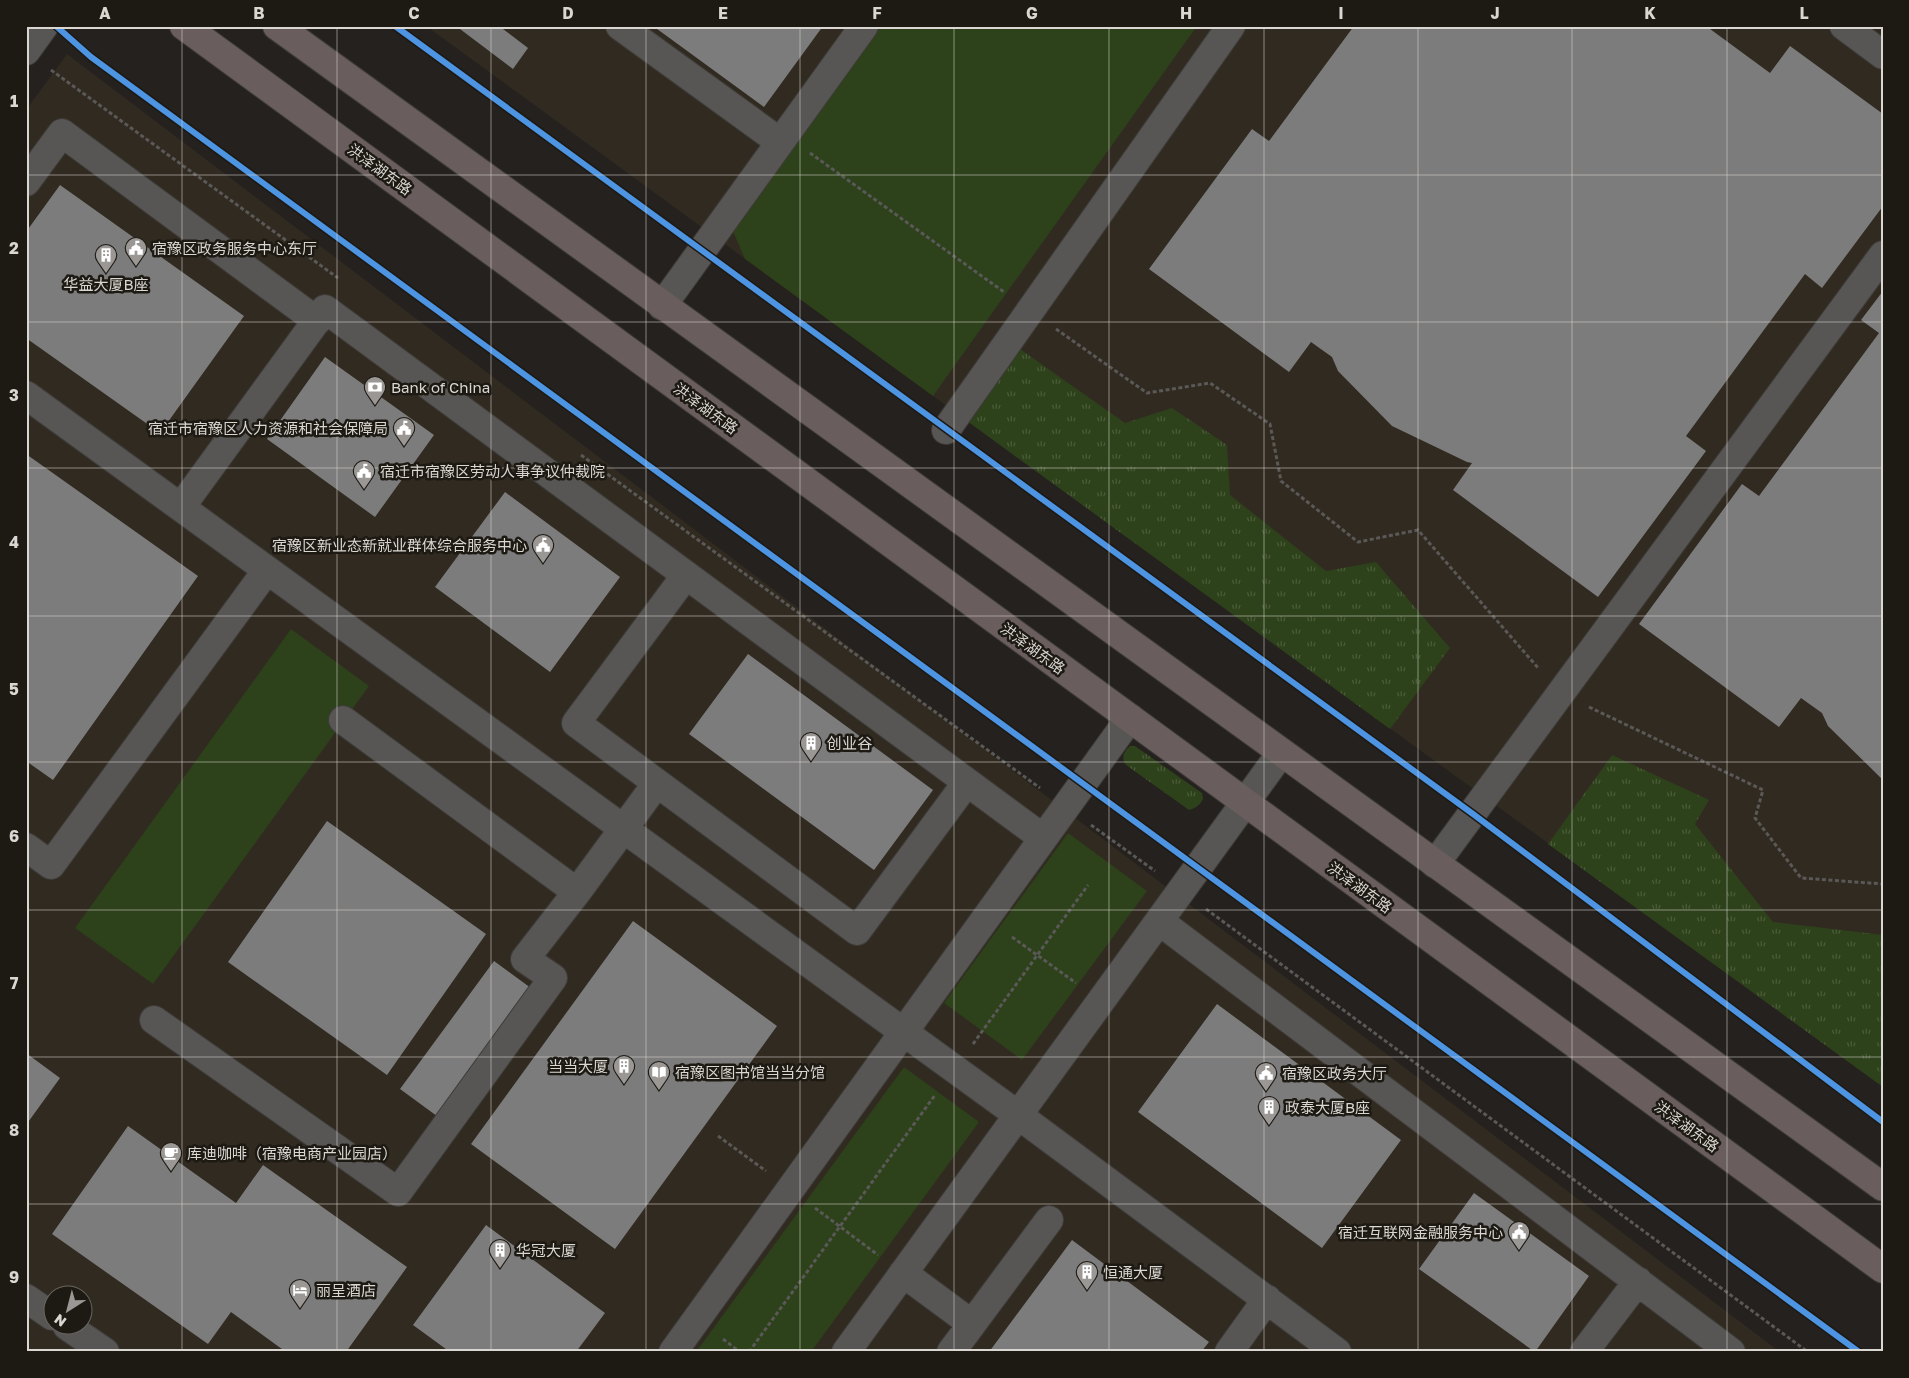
<svg xmlns="http://www.w3.org/2000/svg" width="1909" height="1378" font-family="'Golos Text','Noto Sans SC',sans-serif">
<style>
.built{fill:#312a20;fill-rule:evenodd}
.grass{fill:url(#grass-tufts)}
.green{fill:#2d411a}
.building{fill:#7d7c7d}
.lines{fill:none;stroke-linecap:round;stroke-linejoin:round}
.minor-casing{stroke:#3e3c39;stroke-width:30}
.major-casing{stroke:#3e3c39;stroke-width:30}
.path{stroke:#5a5957;stroke-width:3;stroke-dasharray:4 2.5;stroke-linecap:butt}
.minor{stroke:#585654;stroke-width:28}
.major{stroke:#695e5d;stroke-width:28}
.cycleway-casing{stroke:#1d1913;stroke-width:9}
.cycleway{stroke:#4d94e3;stroke-width:6}
.grid{fill:none;stroke:#dad7d3;stroke-width:1;stroke-opacity:0.55}
.labels{text-anchor:middle;dominant-baseline:central;stroke-width:5;stroke-linejoin:round;paint-order:stroke}
.street-label{font-size:15px;fill:#dad7d3;stroke:#1d1913}
.poi-label{font-size:15px;fill:#dad7d3;stroke:#1d1913;text-anchor:start}
.neatline{fill:none;stroke:#dad7d3;stroke-width:2}
.grid-label{font-size:16px;text-anchor:middle;font-weight:bold;fill:#dad7d3}
</style>
<defs>
<pattern id="grass-tufts" width="24" height="20" patternUnits="userSpaceOnUse" patternTransform="scale(1.25)"><rect width="24" height="20" fill="#2d411a"/><path d="M3 7l-1-3M5 7V3M7 7l1-3M15 17l-1-3M17 17v-4M19 17l1-3" fill="none" stroke="#4b5c3a"/></pattern>
</defs>
<rect width="100%" height="100%" fill="#24211e"/>
<!-- built -->
<path class="built" d="M426,26H1883V1087L933,396Z
M67,54L1780,1352H26V110ZM52,1296H82V1326H52Z"/>
<!-- grass -->
<path class="grass" d="M1020,349L1125,423L1172,408L1227,445L1230,495L1326,571L1376,562L1450,648L1390,729L967,421Z
M1130,746H1135L1202,793L1203,799C1200,805 1196,808 1189,810L1126,765C1121,758 1123,752 1130,746Z
M1612,755L1709,800L1695,824L1773,922L1883,935V1087L1548,844Z"/>
<!-- green -->
<path class="green" d="M868,26H1197L933,396L745,259L728,220Z
M291,629L369,686L153,984L75,928Z
M1068,833L1147,891L1022,1060L944,1003Z
M904,1067L979,1122L811,1352H696Z"/>
<!-- building -->
<path class="building" d="M456,26H499L528,48L513,69Z
M653,26H823L764,107Z
M1354,26H1706L1770,73L1790,46L1883,114V206L1822,288L1805,274L1686,436L1706,451L1598,597L1453,490L1472,463L1467,462L1392,426L1338,371L1332,357L1311,342L1289,372L1149,269L1252,129L1269,141Z
M60,185L244,316L160,433L26,338V232Z
M1883,291V780L1828,726L1822,713L1801,698L1779,727L1639,624L1742,484L1759,496L1879,333L1861,320Z
M325,357L434,435L375,517L267,439Z
M26,454L198,576L53,780L26,761Z
M505,492L620,577L550,672L435,587Z
M748,654L933,790L874,870L689,734Z
M327,821L486,934L387,1075L228,962Z
M633,921L777,1026L615,1249L471,1144Z
M494,961L535,991L441,1119L400,1089Z
M1217,1004L1401,1140L1322,1248L1138,1112Z
M26,1053L60,1078L26,1125Z
M128,1126L236,1203L263,1165L407,1267L346,1352H286L231,1312L208,1344L52,1234Z
M1474,1193L1589,1276L1535,1352L1419,1269Z
M486,1225L605,1313L576,1352H450L413,1325Z
M1072,1240L1209,1342L1201,1352H989Z"/>
<g class="lines">
<!-- minor casing -->
<g class="minor-casing">
<path id="minor" d="M620,26L780,142
M1844,26L1883,55
M26,51L44,26
M26,182L62,133L317,321
M662,306L864,26
M26,395L1018,1115L1337,1352
M946,430L1231,26
M181,507L325,309L1043,838
M686,575L576,723L857,931L967,782
M343,720L577,892L657,783
M26,847L51,865L267,570
M1435,864L1883,255
M1159,921L1731,1352
M154,1020L398,1192L553,978L525,959L577,892
M903,1273L972,1324L951,1352
M26,1298L52,1316
M972,1324L1049,1220
M67,1326L105,1352
M673,1352L1130,718
M846,1352L1281,753
M1229,1352L1267,1299
M1584,1352L1638,1281"/>
</g>
<!-- major casing -->
<g class="major-casing">
<path id="major" d="M184,26L1883,1269
M277,26L1883,1187"/>
</g>
<!-- path -->
<path class="path" d="M51,70L338,278
M810,153L1004,292
M1056,329L1147,393L1210,383L1270,424L1281,481L1358,542L1418,530L1539,669
M581,455L1040,788
M1589,707L1763,790L1755,818L1801,878L1883,884
M1091,825L1155,871
M1206,909L1808,1352
M1012,937L1076,983
M973,1044L1088,885
M718,1136L766,1171
M815,1208L878,1255
M723,1339L740,1352
M749,1352L935,1095"/>
<!-- minor -->
<use href="#minor" class="minor"/>
<!-- major -->
<use href="#major" class="major"/>
<!-- cycleway casing -->
<g class="cycleway-casing">
<path id="cycleway" d="M56,26L91,57L1859,1352
M395,26L1473,814L1883,1122"/>
</g>
<!-- cycleway -->
<use href="#cycleway" class="cycleway"/>
</g>
<!-- grid -->
<path class="grid" d="M182,26V1352M337,26V1352M491,26V1352M646,26V1352M800,26V1352M954,26V1352M1109,26V1352M1264,26V1352M1418,26V1352M1572,26V1352M1727,26V1352M26,175H1883M26,322H1883M26,468H1883M26,616H1883M26,762H1883M26,910H1883M26,1057H1883M26,1204H1883"/>
<!-- icons -->
<defs>
<g id="civic-pin" transform="scale(1.125)"><path d="M0 17L-7.5 6A9.5 9.5 0 1 1 7.5 6Z" fill="#9a9794" stroke="#1d1913"/><path d="M-.6-6.5H3V-4.5H.6V-3L4-1V1h2V6H-6V1h2V-1L-.6-3ZM-1.2 2.5V6h2.4V2.5Z" fill="#fff"/></g>
<g id="building-pin" transform="scale(1.125)"><path d="M0 17L-7.5 6A9.5 9.5 0 1 1 7.5 6Z" fill="#9a9794" stroke="#1d1913"/><path d="M-4-6H4V6H1V3H-1V6H-4ZM-2.5-4.3h1.7v1.8h-1.7ZM.8-4.3h1.7v1.8H.8ZM-2.5-1h1.7V.8h-1.7ZM.8-1h1.7V.8H.8Z" fill="#fff"/></g>
<g id="bank-pin" transform="scale(1.125)"><path d="M0 17L-7.5 6A9.5 9.5 0 1 1 7.5 6Z" fill="#9a9794" stroke="#1d1913"/><path d="M-6-4H6V4H-6ZM0-2.3a2.3 2.3 0 1 0 0 4.6a2.3 2.3 0 1 0 0-4.6Z" fill="#fff"/></g>
<g id="library-pin" transform="scale(1.125)"><path d="M0 17L-7.5 6A9.5 9.5 0 1 1 7.5 6Z" fill="#9a9794" stroke="#1d1913"/><path d="M-6-4Q-3-5.5-.7-3.5V5Q-3 3-6 4ZM6-4Q3-5.5 .7-3.5V5Q3 3 6 4Z" fill="#fff"/></g>
<g id="cafe-pin" transform="scale(1.125)"><path d="M0 17L-7.5 6A9.5 9.5 0 1 1 7.5 6Z" fill="#9a9794" stroke="#1d1913"/><path d="M-5.5-4.5H6V0H3Q3 3.5 0 3.5H-2.5Q-5.5 3.5-5.5 0ZM3-3.2v2h1.7v-2ZM-6 4.5H4V6H-6Z" fill="#fff"/></g>
<g id="hotel-pin" transform="scale(1.125)"><path d="M0 17L-7.5 6A9.5 9.5 0 1 1 7.5 6Z" fill="#9a9794" stroke="#1d1913"/><path d="M-6-4.5h1.5V1H6V5H4.5V3h-9V5H-6ZM-4 0a1.8 1.8 0 1 1 3.6 0ZM.5 0V-2.5h3Q6-2.5 6 0Z" fill="#fff"/></g>
</defs>
<g fill-rule="evenodd">
<use href="#civic-pin" x="136" y="248"/>
<use href="#building-pin" x="106" y="255"/>
<use href="#bank-pin" x="375" y="387"/>
<use href="#civic-pin" x="404" y="428"/>
<use href="#civic-pin" x="364" y="471"/>
<use href="#civic-pin" x="543" y="545"/>
<use href="#building-pin" x="811" y="743"/>
<use href="#building-pin" x="624" y="1066"/>
<use href="#library-pin" x="659" y="1072"/>
<use href="#civic-pin" x="1266" y="1073"/>
<use href="#building-pin" x="1269" y="1107"/>
<use href="#cafe-pin" x="171" y="1153"/>
<use href="#civic-pin" x="1519" y="1232"/>
<use href="#building-pin" x="500" y="1250"/>
<use href="#building-pin" x="1087" y="1272"/>
<use href="#hotel-pin" x="300" y="1290"/>
</g>
<g class="labels">
<!-- street labels -->
<g class="street-label">
<text transform="translate(380 169) rotate(36)">洪泽湖东路</text>
<text transform="translate(706 408) rotate(36)">洪泽湖东路</text>
<text transform="translate(1033 648) rotate(36)">洪泽湖东路</text>
<text transform="translate(1360 887) rotate(36)">洪泽湖东路</text>
<text transform="translate(1687 1126) rotate(36)">洪泽湖东路</text>
</g>
<!-- poi labels -->
<g class="poi-label">
<text x="152" y="248">宿豫区政务服务中心东厅</text>
<text x="106" y="284" text-anchor="middle">华益大厦B座</text>
<text x="391" y="387">Bank of China</text>
<text x="388" y="428" text-anchor="end">宿迁市宿豫区人力资源和社会保障局</text>
<text x="380" y="471">宿迁市宿豫区劳动人事争议仲裁院</text>
<text x="527" y="545" text-anchor="end">宿豫区新业态新就业群体综合服务中心</text>
<text x="827" y="743">创业谷</text>
<text x="608" y="1066" text-anchor="end">当当大厦</text>
<text x="675" y="1072">宿豫区图书馆当当分馆</text>
<text x="1282" y="1073">宿豫区政务大厅</text>
<text x="1285" y="1107">政泰大厦B座</text>
<text x="187" y="1153">库迪咖啡（宿豫电商产业园店）</text>
<text x="1503" y="1232" text-anchor="end">宿迁互联网金融服务中心</text>
<text x="516" y="1250">华冠大厦</text>
<text x="1103" y="1272">恒通大厦</text>
<text x="316" y="1290">丽呈酒店</text>
</g>
</g>
<!-- border -->
<rect width="1909" height="1378" fill="none" stroke="#1d1913" stroke-width="55"/>
<!-- north arrow -->
<g transform="translate(68 1310) rotate(216)"><circle r="24" fill="#1d1913" stroke="#696560"/>
<path d="M0-4L9 19L0 12L-9 19Z" fill="#9a9794"/>
<text y="-8" font-size="14" font-weight="bold" text-anchor="middle" fill="#dad7d3">N</text>
</g>
<rect x="28" y="28" width="1854" height="1322" class="neatline"/>
<g class="grid-label">
<text x="105" y="19">A</text>
<text x="259" y="19">B</text>
<text x="414" y="19">C</text>
<text x="568" y="19">D</text>
<text x="723" y="19">E</text>
<text x="877" y="19">F</text>
<text x="1032" y="19">G</text>
<text x="1186" y="19">H</text>
<text x="1341" y="19">I</text>
<text x="1495" y="19">J</text>
<text x="1650" y="19">K</text>
<text x="1804" y="19">L</text>
<text x="14" y="107">1</text>
<text x="14" y="254">2</text>
<text x="14" y="401">3</text>
<text x="14" y="548">4</text>
<text x="14" y="695">5</text>
<text x="14" y="842">6</text>
<text x="14" y="989">7</text>
<text x="14" y="1136">8</text>
<text x="14" y="1283">9</text>
</g>
</svg>
